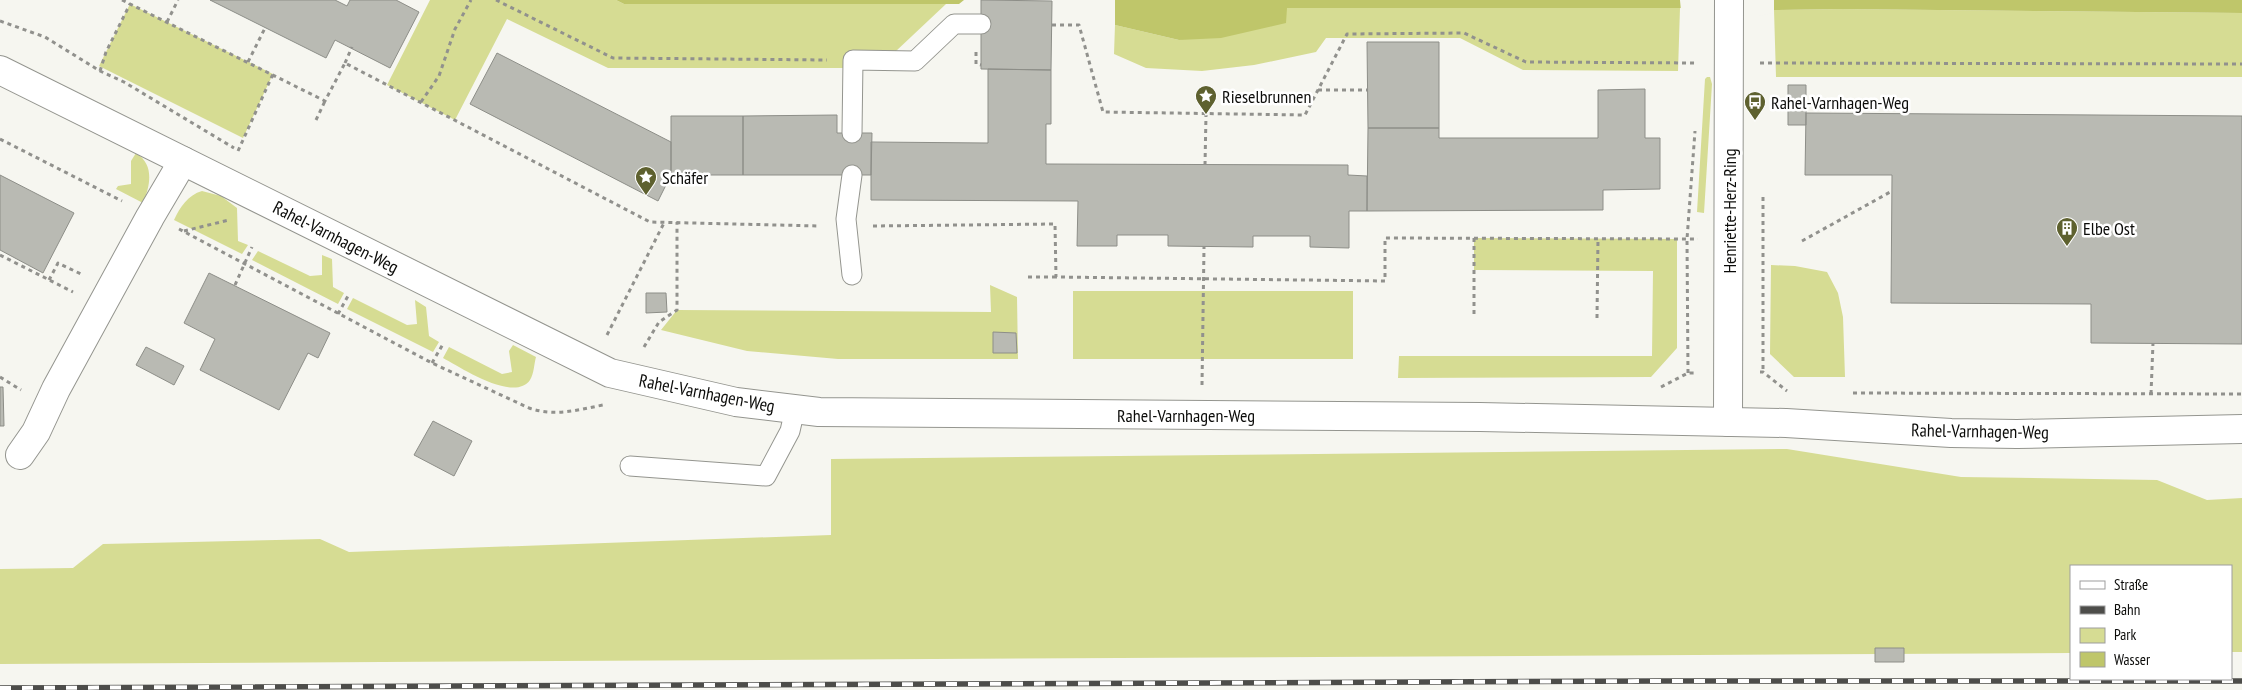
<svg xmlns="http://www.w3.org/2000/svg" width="2242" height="690" font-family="'PT Sans Narrow',sans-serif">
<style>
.green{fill:#d6dc93}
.water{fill:#bfc66a}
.pier{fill:#f6f6f0}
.building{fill:#b9bab3;stroke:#8d8e88}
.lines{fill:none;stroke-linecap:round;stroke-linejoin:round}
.lane-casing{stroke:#94958f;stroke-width:21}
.street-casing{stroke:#94958f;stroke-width:30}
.secondary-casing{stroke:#94958f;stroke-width:30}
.path{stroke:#91918d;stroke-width:3;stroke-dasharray:4 4;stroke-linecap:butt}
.lane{stroke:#fff;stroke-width:19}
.street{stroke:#fff;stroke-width:28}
.secondary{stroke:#fff;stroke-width:28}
.rail-casing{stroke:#4d4d4a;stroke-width:5.5}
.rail{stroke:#fff;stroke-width:4;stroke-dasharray:11;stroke-linecap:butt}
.labels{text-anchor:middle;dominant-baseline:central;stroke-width:5;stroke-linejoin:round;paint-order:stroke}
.poi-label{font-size:18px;fill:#0b0b09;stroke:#fff;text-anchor:start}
.street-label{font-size:18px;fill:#0b0b09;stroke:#fff}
</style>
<rect width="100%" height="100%" fill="#f6f6f0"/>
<!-- green -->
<path class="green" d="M430,0H616L624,4H946L878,68H608L507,19L455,120L387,85Z
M130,4L273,74L243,138L99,66Z
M1287,8H1680L1678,71L1523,70L1460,38H1326L1316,52L1254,65L1202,71L1146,68L1114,54L1115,25L1179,40Z
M1841,9L2242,13V77H1776L1774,10Z
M1707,77H1710L1712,84L1704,213L1697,212L1705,79Z
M136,153C155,165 150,186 143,203L116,189L118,186L131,184V161Z
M202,191L221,196L237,208L238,241L248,245L242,254L174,220C180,207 188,195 202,191Z
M1474,238L1677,239V348L1651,377L1398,378L1399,356H1652L1653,271L1474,270Z
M258,251L310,276L322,275V255L332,259L333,287L344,293L338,304L252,260Z
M1771,265L1795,266L1827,272L1838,293L1843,317L1845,377H1794L1770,354Z
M990,285L1017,297L1018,359H838L747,351L661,330L677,310L991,312Z
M1073,291H1353V359H1073Z
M353,298L407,325L417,324L415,300L426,307L429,336L439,342L433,352L347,309Z
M513,345L536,357C534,364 534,374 530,380C514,403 460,367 443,358L449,347L502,374L512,372L509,351Z
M1787,449L1961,477L2157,480L2207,500L2242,498V652H2231V566H2071V653L0,664V569L73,568L103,544L320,539L349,552L831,535V459Z"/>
<!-- water -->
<path class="water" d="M616,0H964L959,4H624Z
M1115,0H2242V13L1841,9L1774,10L1759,14L1680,8H1287L1286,23L1221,38L1179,40L1115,25Z"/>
<!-- pier -->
<path class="pier" d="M1680,0H1774V13L1759,16L1681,11Z"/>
<!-- building -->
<path class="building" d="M210,0H335L347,6L350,0H396L419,12L390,68L335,40L326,58Z
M981,0L1052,1L1051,70L981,69Z
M1367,42H1439V128H1368Z
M497,53L671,142V175L658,201L470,104Z
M988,69L1051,70V124H1046V164L1348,165V175L1367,176V211H1349V248L1310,247V236H1253V247L1168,246V235H1117V246H1077L1078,201L871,200V142L988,143Z
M1788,85H1806V125H1788Z
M1645,89V138H1660V189L1603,190V210L1367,211L1368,128H1439V138H1598V90Z
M1806,113L2242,116V344L2091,343V304L1891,303L1892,175H1805Z
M837,115V133H872L871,175H743V116Z
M671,116H743V175H671Z
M0,175L74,213L43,273L0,250Z
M209,273L330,333L318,358L308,353L279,410L200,370L215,339L184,323Z
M646,293H666L667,312L646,313Z
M993,332L1016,333L1017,353H993Z
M146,347L184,366L174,385L136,365Z
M0,387H3L4,426H0Z
M433,421L472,441L454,476L414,455Z
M1875,648H1904V662H1875Z"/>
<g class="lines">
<!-- lane casing -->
<g class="lane-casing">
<path id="lane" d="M852,133L853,60L915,61L954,24H981
M852,275L846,219L852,175
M630,466L766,476L790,431L795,409"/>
</g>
<!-- street casing -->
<g class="street-casing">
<path id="street" d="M1728,422L1729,0
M20,455L36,432L56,389L150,217L183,161"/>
</g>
<!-- secondary casing -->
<g class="secondary-casing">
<path id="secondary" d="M0,70L610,373L736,402L819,412L1480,417L1786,423L1951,433L2017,434L2242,429"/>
</g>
<!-- path -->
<path class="path" d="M122,0L325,101L345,63L650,222L819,226
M496,0L613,58L827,60
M0,21L45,37L100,71L124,82L234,148
M167,22L178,0
M1052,25H1079L1103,112L1305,115L1347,34L1464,33L1526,62L1698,63
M976,52V64L981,65
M248,62L265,28
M345,63L352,47
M1760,63L2242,64
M100,71L106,52L130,4
M1318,90H1368
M421,102L439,76L455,29L471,0
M316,120L325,101
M0,139L122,201
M238,151L273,74
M1205,165L1206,115
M1763,197V372
M873,226L1055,224L1056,277L1385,281V238L1698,239
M179,229L432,363L529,408C555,417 577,410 603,405
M184,231L229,220
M1474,238V317
M1802,241L1892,191
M0,255L73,292
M1028,277H1056
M49,280L58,263L83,275
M235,285L252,247
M338,314L348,296
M1597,318L1598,239
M607,335L664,223
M644,347L659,322L677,310V222
M432,363L443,344
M1760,372H1763L1787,391
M1688,373L1687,239L1695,131
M0,377L21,390
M1202,385L1204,247
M1661,387L1688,373H1696
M1853,393L2242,394
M2151,394L2153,343"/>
<!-- lane -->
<use href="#lane" class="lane"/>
<!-- street -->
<use href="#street" class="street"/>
<!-- secondary -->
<use href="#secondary" class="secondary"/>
<!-- rail casing -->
<g class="rail-casing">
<path id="rail" d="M0,688L1663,681H2242"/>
</g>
<!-- rail -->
<use href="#rail" class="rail"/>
</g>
<!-- icons -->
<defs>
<g id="sight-pin" transform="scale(1.125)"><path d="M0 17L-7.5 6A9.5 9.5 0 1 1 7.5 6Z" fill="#5e612f" stroke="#fff"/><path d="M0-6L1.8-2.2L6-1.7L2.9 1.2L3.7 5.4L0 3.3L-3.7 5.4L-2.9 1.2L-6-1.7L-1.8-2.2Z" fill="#fff"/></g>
<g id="bus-pin" transform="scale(1.125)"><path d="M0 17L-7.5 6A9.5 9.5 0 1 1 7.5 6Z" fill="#5e612f" stroke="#fff"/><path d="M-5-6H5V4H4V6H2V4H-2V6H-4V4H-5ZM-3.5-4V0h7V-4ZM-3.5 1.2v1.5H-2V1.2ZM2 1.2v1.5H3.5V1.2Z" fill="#fff"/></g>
<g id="building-pin" transform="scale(1.125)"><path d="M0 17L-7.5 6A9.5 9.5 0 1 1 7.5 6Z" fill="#5e612f" stroke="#fff"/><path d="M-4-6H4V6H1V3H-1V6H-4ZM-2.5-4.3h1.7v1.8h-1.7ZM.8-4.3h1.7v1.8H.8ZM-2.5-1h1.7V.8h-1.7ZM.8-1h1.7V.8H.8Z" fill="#fff"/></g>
</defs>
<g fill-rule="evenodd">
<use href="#sight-pin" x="1206" y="96"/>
<use href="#bus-pin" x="1755" y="102"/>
<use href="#sight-pin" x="646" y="177"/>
<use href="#building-pin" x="2067" y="228"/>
</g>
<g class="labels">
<!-- poi labels -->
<g class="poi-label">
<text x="1222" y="96">Rieselbrunnen</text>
<text x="1771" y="102">Rahel-Varnhagen-Weg</text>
<text x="662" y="177">Schäfer</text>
<text x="2083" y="228">Elbe Ost</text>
</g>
<!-- street labels -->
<g class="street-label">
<text transform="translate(1729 211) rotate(-90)">Henriette-Herz-Ring</text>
<text transform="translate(336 237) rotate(27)">Rahel-Varnhagen-Weg</text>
<text transform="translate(707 393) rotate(11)">Rahel-Varnhagen-Weg</text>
<text x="1186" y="415">Rahel-Varnhagen-Weg</text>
<text transform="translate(1980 431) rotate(1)">Rahel-Varnhagen-Weg</text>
</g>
</g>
<!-- legend -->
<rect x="2070" y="565" width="162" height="115" fill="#ffffff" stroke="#9d9d9d"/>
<rect x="2080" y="581" width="25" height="8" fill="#ffffff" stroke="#9d9d9d"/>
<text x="2114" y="590" font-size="15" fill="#0b0b09">Straße</text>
<rect x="2080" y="606" width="25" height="8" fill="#4d4d4a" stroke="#9d9d9d"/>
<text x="2114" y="615" font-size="15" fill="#0b0b09">Bahn</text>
<rect x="2080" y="628" width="25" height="15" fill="#d6dc93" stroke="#9d9d9d"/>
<text x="2114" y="640" font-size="15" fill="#0b0b09">Park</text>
<rect x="2080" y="652" width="25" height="15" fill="#bfc66a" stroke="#9d9d9d"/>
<text x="2114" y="665" font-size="15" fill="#0b0b09">Wasser</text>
</svg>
